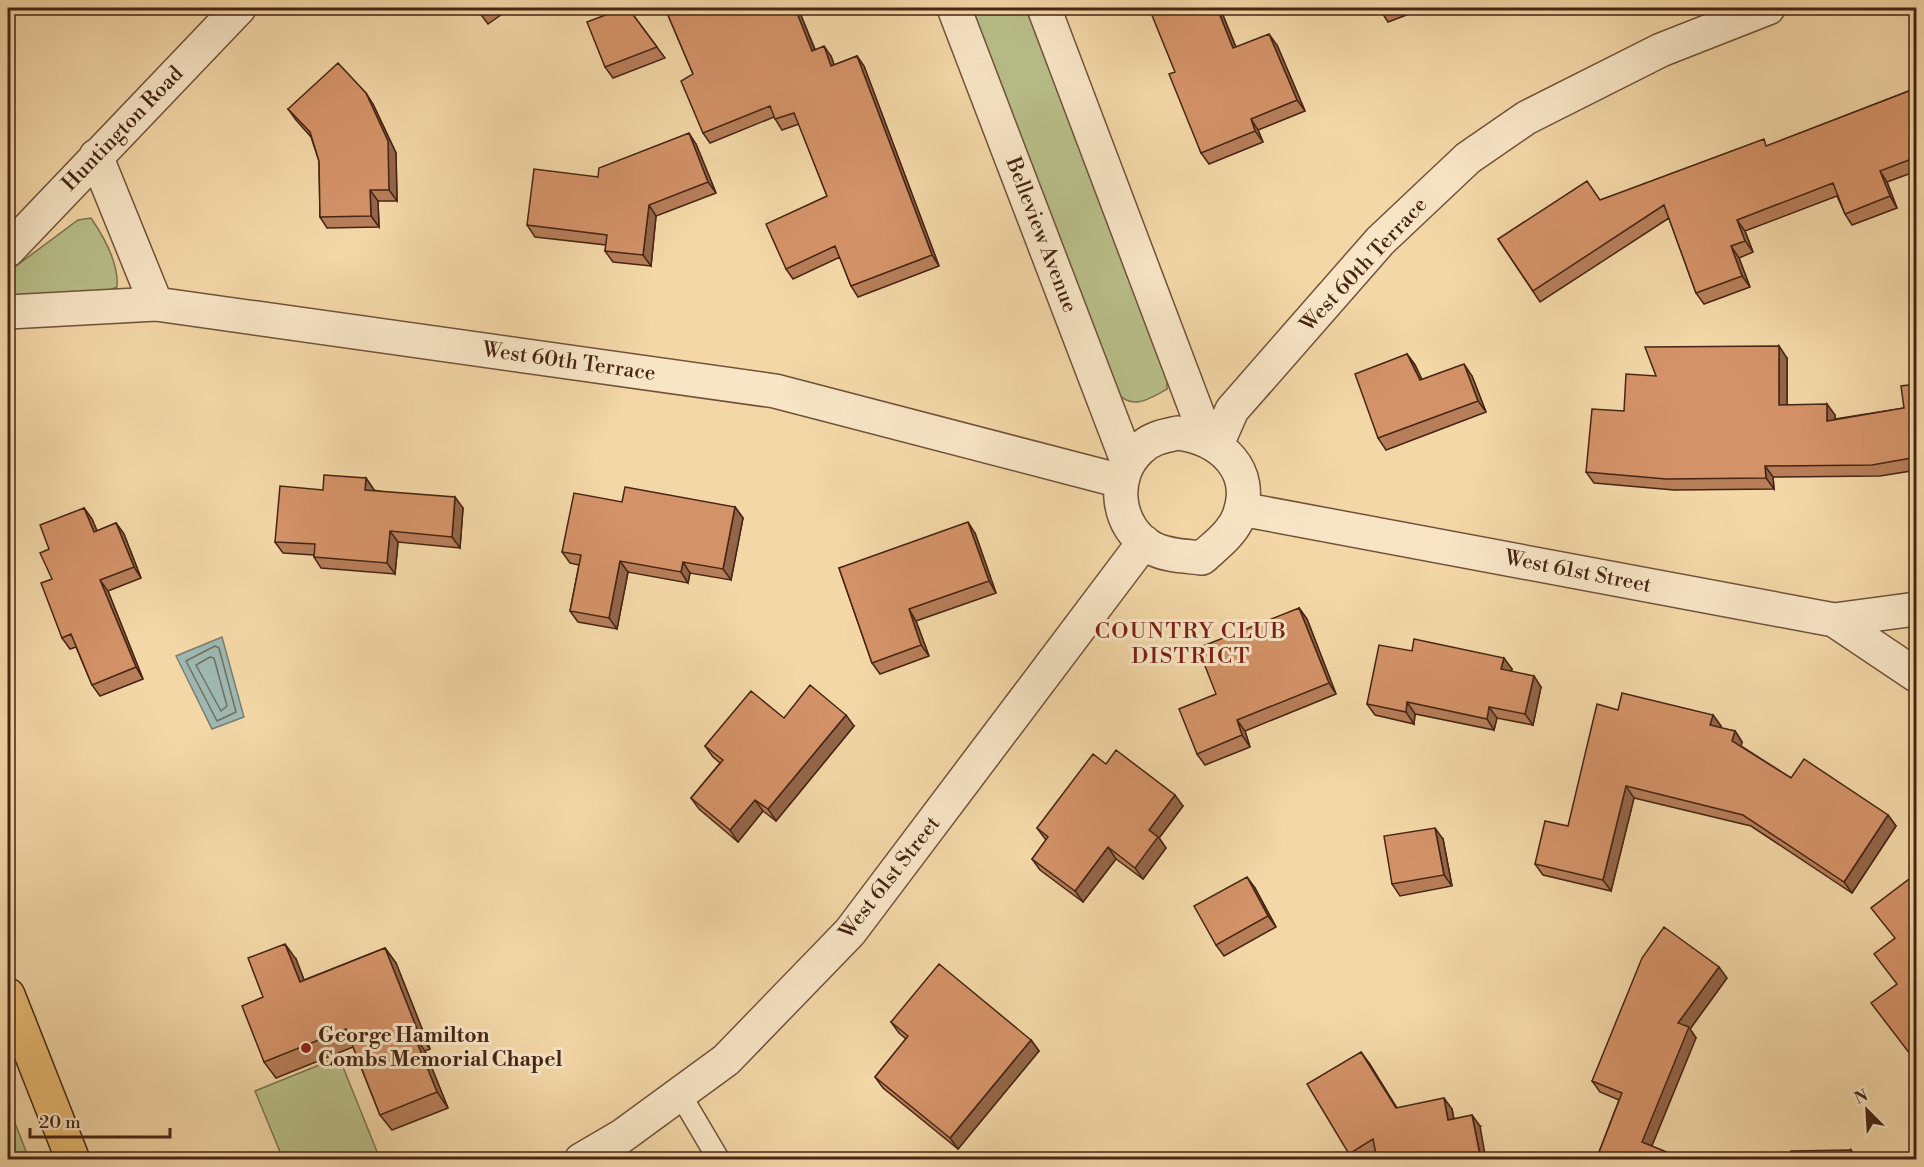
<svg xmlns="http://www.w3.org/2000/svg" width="1924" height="1167" font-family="'Libre Bodoni',serif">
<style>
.green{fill:#b8bf8a;stroke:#7f724f;stroke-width:1.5}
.water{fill:#9eb8b1;stroke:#7b7d72;stroke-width:1.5}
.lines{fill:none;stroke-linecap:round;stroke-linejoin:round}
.shore{stroke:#726e62;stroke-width:1.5}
.lane-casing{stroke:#715239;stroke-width:24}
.street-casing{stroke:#715239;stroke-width:36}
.primary-casing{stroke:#462514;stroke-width:36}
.lane{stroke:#f7e5c6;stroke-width:21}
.street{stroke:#f7e5c6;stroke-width:33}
.primary{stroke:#eabc74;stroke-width:33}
.wall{fill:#b67e59;stroke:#462514;stroke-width:1.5}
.shaded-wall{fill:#946649;stroke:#462514;stroke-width:1.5}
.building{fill:#d49268;stroke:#462514;stroke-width:1.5}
.poi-dot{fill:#8f2418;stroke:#f7e5c6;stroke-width:2}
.labels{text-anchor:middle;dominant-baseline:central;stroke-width:6;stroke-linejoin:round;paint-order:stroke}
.street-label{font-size:21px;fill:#462514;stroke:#f7e5c6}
.poi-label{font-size:21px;font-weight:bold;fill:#462514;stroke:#f7e5c6;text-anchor:start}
.neighbourhood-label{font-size:22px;letter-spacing:1.5px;fill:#7a1f14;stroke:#f7e5c6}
</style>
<rect width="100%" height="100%" fill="#f3d7a7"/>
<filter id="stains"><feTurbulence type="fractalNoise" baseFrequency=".00333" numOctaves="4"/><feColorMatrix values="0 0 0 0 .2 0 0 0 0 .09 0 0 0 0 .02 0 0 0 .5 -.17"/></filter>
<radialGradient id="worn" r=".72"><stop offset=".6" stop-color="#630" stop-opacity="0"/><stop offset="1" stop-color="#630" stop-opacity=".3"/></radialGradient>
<!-- green -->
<path class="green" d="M968,8H1027L1167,378V389C1150,399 1131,411 1117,392Z
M91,218C104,237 119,264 117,287L105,292L8,299V272L78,220Z
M339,1057L380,1159H283L255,1091Z
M8,1105L29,1159H8Z"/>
<!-- water -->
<path class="water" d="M222,637L244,717L212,729L176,656Z"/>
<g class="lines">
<!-- shore -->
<path class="shore" d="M215,646L219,648L236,712L217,721L186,661Z
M210,657L214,658L227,706L221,711L196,665Z"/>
<!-- lane casing -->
<g class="lane-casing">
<path id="lane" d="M680,1094L719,1160"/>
</g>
<!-- street casing -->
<g class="street-casing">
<path id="street" d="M954,8L1128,463
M1044,8L1207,439
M96,156L156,304
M8,250L239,8
M8,312L156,304L775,391L1121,481
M1178,433C1221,439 1256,470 1239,516C1232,534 1215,546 1202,558C1185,556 1167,556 1152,548C1116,528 1110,476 1140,449C1151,438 1164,436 1178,433Z
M1217,444L1232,410L1380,241L1468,158L1526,118L1661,50L1768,8
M1241,509L1834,620L1916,609
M1834,620L1916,675
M581,1160L622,1136L726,1060L850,932L1144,542"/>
</g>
<!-- primary casing -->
<g class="primary-casing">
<path id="primary" d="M8,995L73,1160"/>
</g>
<!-- lane -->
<use href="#lane" class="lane"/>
<!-- street -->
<use href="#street" class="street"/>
<!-- primary -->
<use href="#primary" class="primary"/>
</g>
<!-- wall -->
<path class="wall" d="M476,8H511L488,24Z
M628,8L665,58L613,78L605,67Z
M665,8H798L815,49L831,56L834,65L857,56L864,66L939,266L858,297L851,286L840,257L793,279L786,269L827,196L799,124L782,130L774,117L710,143L703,133L693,74Z
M1220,8L1236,47L1277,45L1305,111L1258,130L1263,142L1209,164L1201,153L1175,72Z
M1379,8H1425L1388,22Z
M1914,89L1917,93V171L1887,182L1897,208L1852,225L1845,214L1837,196L1745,231L1753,252L1739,258L1750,287L1704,304L1696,293L1669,218L1540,302L1498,239L1600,200L1768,146Z
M373,104L396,153L397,201H378L379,227L327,228L320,217L319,161L311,137L296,120L288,109Z
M696,144L716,193L656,216L651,266L613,262L605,251L606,245L535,237L527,225L598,177Z
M1407,354L1415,365L1422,380L1472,376L1486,412L1386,450L1378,438Z
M1787,358V405L1835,415V419L1904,408L1917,384V470L1880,476L1773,477L1774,489L1674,490L1594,483L1586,472L1624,411L1656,376Z
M366,478L374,490L463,508L460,548L398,542L395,574L321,568L314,557V555L283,553L275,542L323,490Z
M622,502L735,507L743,518L731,580L690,573L688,583L628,572L617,629L578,622L570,611L579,565L570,563L562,552Z
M84,508L92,519L97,531L116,523L124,534L141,578L108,591L143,679L100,696L92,685L76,647L70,649L62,638L52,579L49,549Z
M975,533L996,593L916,621L929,656L880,674L872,663L839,568Z
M1299,608L1307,619L1336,694L1245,731L1250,747L1205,765L1197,754L1216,694Z
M1412,651L1512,669L1511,671L1541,687L1533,725L1497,718L1494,730L1415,714L1414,724L1375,715L1367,704Z
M1618,710L1713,715L1721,726L1720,728L1735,731L1742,742L1741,746L1791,778L1888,815L1896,826L1852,893L1751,826L1634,798L1611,891L1543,875L1535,864L1568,826Z
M784,718L854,726L776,821L763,811L738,842L699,809L691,798L720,763L713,757L705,746Z
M1106,764L1183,806L1159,838L1166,848L1143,879L1116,859L1083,902L1040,870L1032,859L1046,840L1037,828Z
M1443,839L1452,886L1400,896L1392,884Z
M1255,888L1276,927L1224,956L1216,945Z
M385,948L396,963L430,1049L425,1051L448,1108L392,1130L380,1115L353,1047L276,1078L264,1062L263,997L296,959L304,980Z
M1727,978L1690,1029L1696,1038L1596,1160L1619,1100L1600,1092L1592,1081Z
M891,1022L1031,1040L1039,1051L958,1149L883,1088L875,1077L906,1039L899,1033Z
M1369,1063L1397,1108L1452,1109L1454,1119L1480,1126L1376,1154L1366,1160H1353L1349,1154Z"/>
<!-- shaded-wall -->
<path class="shaded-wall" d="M795,8H798L819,61L812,51Z
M1217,8H1220L1241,60L1233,48Z
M1269,34L1277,45L1305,111L1297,100Z
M824,46L831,56L838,76L831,66Z
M857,56L864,66L939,266L932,255Z
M366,93L373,104L396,153L397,201L389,190Z
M1251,119L1258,130L1263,142L1255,131Z
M689,133L696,144L716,193L708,182Z
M1880,171L1887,182L1897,208L1890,196Z
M370,190L378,201L379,227L371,216Z
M649,205L656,216L651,266L643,255Z
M1737,220L1745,231L1753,252L1745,241Z
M1731,246L1739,258L1750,287L1742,276Z
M1779,346L1787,358V416L1779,405Z
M1407,354L1415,365L1428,392L1420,380Z
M1464,364L1472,376L1486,412L1478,401Z
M1827,404L1835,415V432L1827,421Z
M1765,466L1773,477L1774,489L1766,478Z
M366,478L374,490L373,501L365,490Z
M455,497L463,508L460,548L452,537Z
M735,507L743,518L731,580L723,569Z
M84,508L92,519L102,543L94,532Z
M968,522L975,533L996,593L989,581Z
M116,523L124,534L141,578L134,567Z
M390,531L398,542L395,574L387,563Z
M620,561L628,572L617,629L609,618Z
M683,562L690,573L688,583L681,572Z
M100,580L108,591L143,679L136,667Z
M1299,608L1307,619L1336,694L1329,683Z
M909,609L916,621L929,656L921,645Z
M1504,658L1512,669L1509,680L1501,669Z
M1534,676L1541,687L1533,725L1525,714Z
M1407,702L1415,714L1414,724L1406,712Z
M1489,707L1497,718L1494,730L1487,719Z
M846,715L854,726L776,821L768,809Z
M1713,715L1721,726L1717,737L1710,725Z
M1237,720L1245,731L1250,747L1242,735Z
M1735,731L1742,742L1740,752L1732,741Z
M1626,786L1634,798L1611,891L1603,880Z
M1175,795L1183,806L1159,838L1166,848L1143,879L1135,868L1149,830Z
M755,800L763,811L738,842L730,830Z
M1888,815L1896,826L1852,893L1844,882Z
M1435,828L1443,839L1452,886L1444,875Z
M1108,847L1116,859L1083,902L1075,891Z
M1247,877L1255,888L1276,927L1268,916Z
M285,944L296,959L311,998L300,982Z
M385,948L396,963L430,1049L419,1034Z
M1719,967L1727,978L1690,1029L1696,1038L1649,1153L1642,1142L1678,1023Z
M414,1035L425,1051L448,1108L437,1092Z
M1031,1040L1039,1051L958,1149L950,1138Z
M1361,1052L1369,1063L1403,1119L1396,1108Z
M1444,1098L1452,1109L1456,1131L1448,1120Z
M1472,1115L1480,1126L1486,1160H1481Z
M1851,1150L1858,1160H1851Z"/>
<!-- building -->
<path class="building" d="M476,8H487L480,13Z
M624,8H628L657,47L605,67L587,22Z
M665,8H795L812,51L824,46L831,66L857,56L932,255L851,286L835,246L786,269L766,224L827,196L794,113L775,119L770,106L703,133L681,81L693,74Z
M1149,8H1217L1233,48L1269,34L1297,100L1251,119L1255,131L1201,153L1169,74L1175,72Z
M1379,8H1389L1380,11Z
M338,63L366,93L388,141L389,190H370L371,216L320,217L319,161L310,132L288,109Z
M1914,89L1917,96V157L1880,171L1890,196L1845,214L1833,183L1737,220L1745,241L1731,246L1742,276L1696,293L1664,205L1533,291L1498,239L1587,181L1600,200L1764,139L1766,146Z
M689,133L708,182L649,205L643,255L605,251L607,235L527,225L534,169L598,177L599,168Z
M1779,346V405L1827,404V421L1904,408L1901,386L1917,384V457L1872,465L1765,466L1766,478L1666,479L1586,472L1592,409L1624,411L1626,374L1656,376L1645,347Z
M1407,354L1420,380L1464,364L1478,401L1378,438L1355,374Z
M324,475L366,478L365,490L455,497L452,537L390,531L387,563L314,557L315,544L275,542L280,486L323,490Z
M625,487L735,507L723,569L683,562L681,572L620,561L609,618L570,611L581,555L562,552L574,493L622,502Z
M84,508L94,532L116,523L134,567L100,580L136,667L92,685L71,634L62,638L41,583L52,579L40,553L49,549L40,525Z
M968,522L989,581L909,609L921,645L872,663L839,568Z
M1299,608L1329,683L1237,720L1242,735L1197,754L1179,709L1216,694L1198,648Z
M1414,639L1504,658L1501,669L1534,676L1525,714L1489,707L1487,719L1407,702L1406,712L1367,704L1379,645L1412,651Z
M810,685L846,715L768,809L755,800L730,830L691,798L723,760L705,746L751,691L784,718Z
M1622,693L1713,715L1710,725L1735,731L1732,741L1791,778L1804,759L1888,815L1844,882L1743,815L1626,786L1603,880L1535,864L1545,821L1568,826L1597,704L1618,710Z
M1116,750L1175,795L1149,830L1158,837L1135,868L1108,847L1075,891L1032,859L1048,837L1037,828L1093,754L1106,764Z
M1435,828L1444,875L1392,884L1384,836Z
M1917,873V1063L1871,1003L1897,984L1874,954L1895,938L1871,908Z
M1247,877L1268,916L1216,945L1194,906Z
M1664,927L1719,967L1678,1023L1689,1027L1642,1142L1674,1155L1672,1160H1596L1622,1093L1592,1081L1642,958Z
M285,944L300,982L385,948L419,1034L414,1035L437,1092L380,1115L346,1029L264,1062L242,1006L263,997L248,958Z
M939,964L1031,1040L950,1138L875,1077L908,1036L891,1022Z
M1361,1052L1396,1108L1444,1098L1448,1120L1472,1115L1481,1160H1377L1373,1139L1349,1154L1307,1084Z
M1851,1150V1160H1792L1791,1151Z"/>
<!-- markers -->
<circle class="poi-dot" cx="306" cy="1048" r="6"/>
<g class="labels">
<!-- street labels -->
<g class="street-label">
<text transform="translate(123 129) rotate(-46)">Huntington Road</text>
<text transform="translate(1041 235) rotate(69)">Belleview Avenue</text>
<text transform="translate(1364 265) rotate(-47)">West 60th Terrace</text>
<text transform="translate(569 362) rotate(8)">West 60th Terrace</text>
<text transform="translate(1578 572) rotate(11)">West 61st Street</text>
<text transform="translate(890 878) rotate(-52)">West 61st Street</text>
</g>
<!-- poi labels -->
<g class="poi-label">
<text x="318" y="1036">George Hamilton<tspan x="318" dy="24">Combs Memorial Chapel</tspan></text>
</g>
<!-- neighbourhood labels -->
<g class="neighbourhood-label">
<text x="1191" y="631">COUNTRY CLUB<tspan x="1191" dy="25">DISTRICT</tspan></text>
</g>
</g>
<!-- margin -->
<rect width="1924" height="1167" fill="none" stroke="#f3d7a7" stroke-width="30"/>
<rect x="9" y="9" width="1906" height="1149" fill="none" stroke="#462514" stroke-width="3"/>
<rect x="15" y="15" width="1894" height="1137" fill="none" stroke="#462514" stroke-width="1.5"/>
<!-- north arrow -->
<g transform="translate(1867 1110) rotate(336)" stroke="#f7e5c6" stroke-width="4.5" paint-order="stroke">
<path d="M0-4.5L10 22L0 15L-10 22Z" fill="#462514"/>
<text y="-9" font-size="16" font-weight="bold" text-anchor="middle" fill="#462514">N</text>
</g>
<!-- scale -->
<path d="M30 1128v9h140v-9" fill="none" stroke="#462514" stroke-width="3"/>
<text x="39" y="1128" font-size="18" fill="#462514" stroke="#f7e5c6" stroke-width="4.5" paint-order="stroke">20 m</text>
<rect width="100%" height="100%" filter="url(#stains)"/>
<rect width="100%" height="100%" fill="url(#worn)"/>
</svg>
